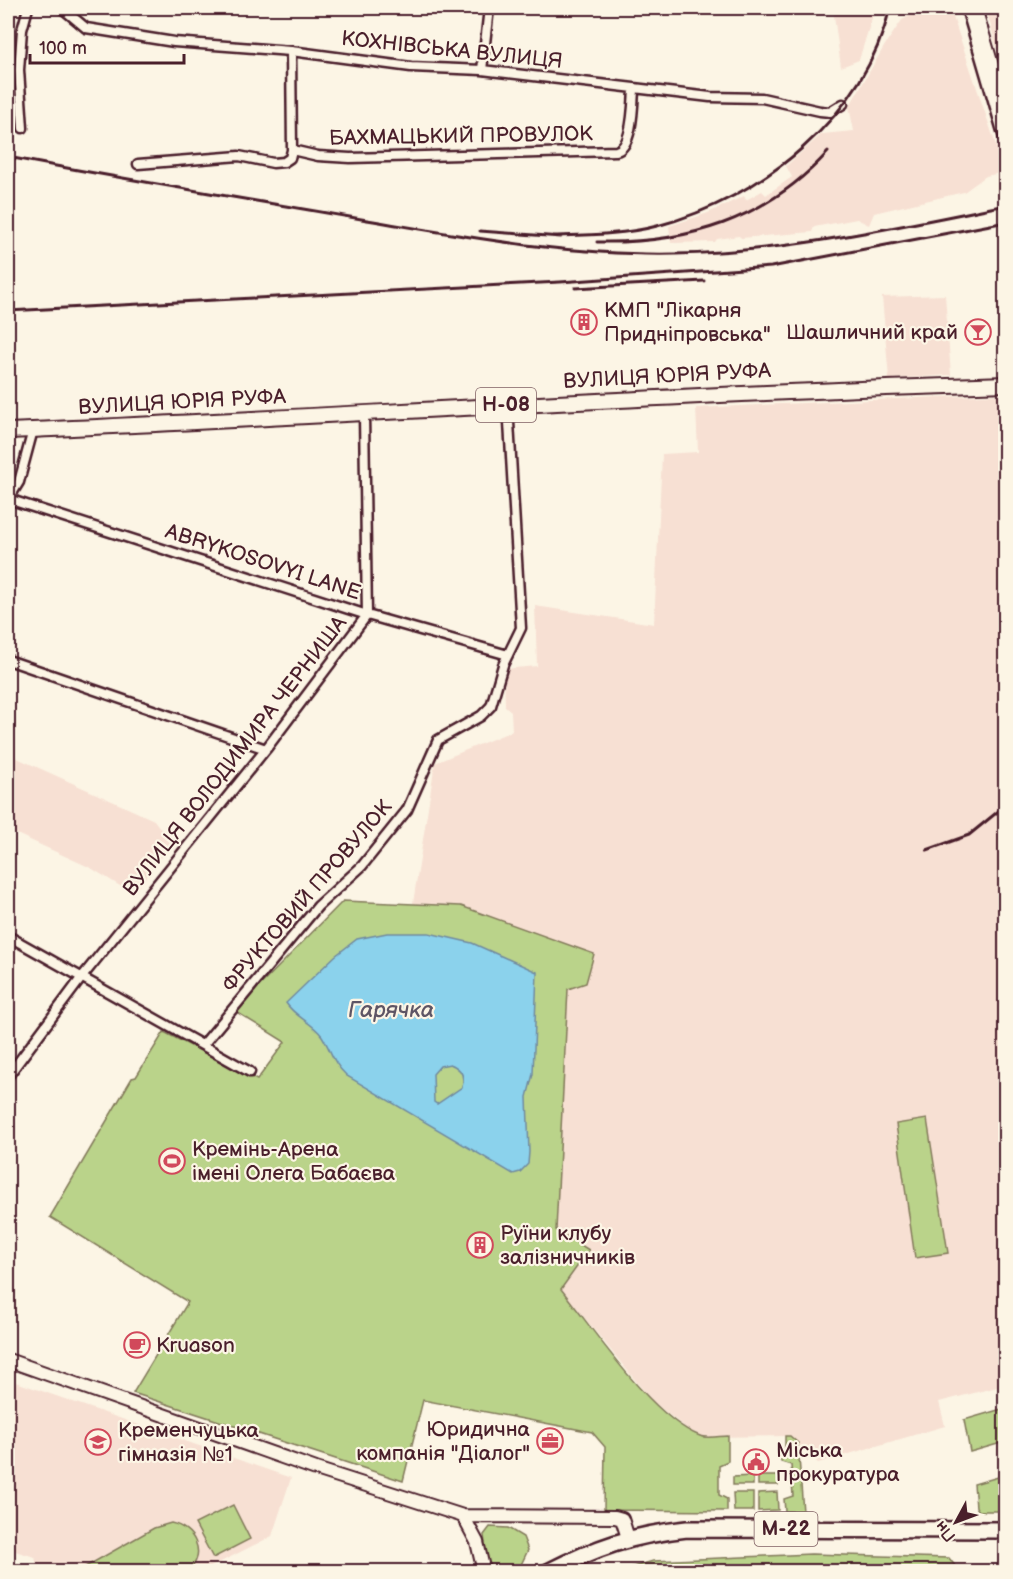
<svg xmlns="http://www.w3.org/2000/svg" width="1013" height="1579" font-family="'Balsamiq Sans',sans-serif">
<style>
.built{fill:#f7e0d3}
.green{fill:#bad38a;stroke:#82795a;stroke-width:1.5}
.water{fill:#8bd2ec;stroke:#718a9f;stroke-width:1.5;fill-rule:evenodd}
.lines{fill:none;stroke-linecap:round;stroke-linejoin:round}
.street-casing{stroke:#4a1f2b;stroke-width:13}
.secondary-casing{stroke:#4a1f2b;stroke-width:16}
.primary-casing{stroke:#4a1f2b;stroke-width:18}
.highway-casing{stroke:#4a1f2b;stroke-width:20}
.street{stroke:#fcf5e5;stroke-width:8}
.secondary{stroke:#fcf5e5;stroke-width:12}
.primary{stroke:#fcf5e5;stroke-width:14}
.highway{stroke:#fcf5e5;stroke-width:15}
.rail{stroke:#4a1f2b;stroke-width:3}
.labels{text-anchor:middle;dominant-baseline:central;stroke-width:4.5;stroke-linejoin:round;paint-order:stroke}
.shield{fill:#fcf5e5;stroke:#7f5f63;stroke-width:1.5}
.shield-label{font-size:20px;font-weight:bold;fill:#4a1f2b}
.street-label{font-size:21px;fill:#4a1f2b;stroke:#fcf5e5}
.poi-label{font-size:21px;fill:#4a1f2b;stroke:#fcf5e5;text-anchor:start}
.water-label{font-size:22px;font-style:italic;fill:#5e5565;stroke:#fcf5e5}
</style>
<rect width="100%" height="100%" fill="#fcf5e5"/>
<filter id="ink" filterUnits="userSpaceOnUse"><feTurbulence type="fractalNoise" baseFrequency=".0167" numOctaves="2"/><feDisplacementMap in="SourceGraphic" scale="12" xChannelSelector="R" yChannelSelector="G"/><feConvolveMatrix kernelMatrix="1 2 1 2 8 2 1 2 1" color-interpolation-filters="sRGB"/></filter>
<g filter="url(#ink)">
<!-- built -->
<path class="built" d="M833,8H875L859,60L841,67Z
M925,8H950L1005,172L986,176L964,192L874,213L869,225L857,219L814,227L812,232L741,238L739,236L717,239L715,242L671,243L669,226L708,213L744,196L746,200L762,191L766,195L792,177L786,166L822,134L854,131L849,107L885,45L902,20Z
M986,8H1005V77L994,38Z
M945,295L951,375L889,379L882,297Z
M1005,394V1385L939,1402L945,1426L818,1463L790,1436L703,1437L687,1429L652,1401L561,1289L589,1250L556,1231L568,988L413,903L435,763L512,731L511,711L505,706L504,669L537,666L535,606L654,624L662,454L698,452L696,408Z
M8,754L154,820L171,843L133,894L91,868L8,830Z
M16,1382L291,1478L272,1536L203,1571H38L35,1557L8,1549V1406Z"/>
<!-- green -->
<path class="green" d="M343,901L461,906L594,954L586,983L568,989L556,1230L589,1250L561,1289C595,1331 651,1417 700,1436C708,1439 720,1436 728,1436V1461L719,1465V1495L727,1499V1511L604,1510L605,1447L592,1432L423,1400L403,1481L133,1393L188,1302L50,1217L132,1078L136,1077L164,1032L257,1080L285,1042L235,1011Z
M927,1119L948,1253L915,1258L896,1124Z
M1005,1408V1442L970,1452L964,1420Z
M785,1436H790L798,1443L803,1512L785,1511L784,1499L793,1496L791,1465L781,1462L780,1450L785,1449Z
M1005,1475V1511H979L976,1507L974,1484Z
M753,1476V1485H733V1477Z
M758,1476H778V1485H758Z
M777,1492L778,1510L758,1511V1493Z
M733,1493H753V1511H734Z
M233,1505L250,1539L213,1558L195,1524Z
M171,1523C194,1528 207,1552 189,1571H78L154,1528Z
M490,1527L508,1528L523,1537L528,1550L518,1571H495L487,1560L484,1535Z
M811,1554L949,1558L959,1571H620L653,1561Z"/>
<!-- water -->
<path class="water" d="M387,933H429L472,943L537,972L533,1074L527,1097L529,1152L528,1164L520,1172L513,1174L347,1076C332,1062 332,1052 322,1036C313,1023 295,1017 286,1003L335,956L357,939ZM450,1064C461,1068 465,1076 462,1087L437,1104L434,1102L433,1074L440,1066Z"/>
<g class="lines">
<!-- street casing -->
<g class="street-casing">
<path id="street" d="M62,8L86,28L174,42L291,51L411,67L482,70L710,97L762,98L820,111L830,112L843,104
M966,8L1006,145
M291,51L292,150
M482,70L489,8
M23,128L19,70L22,30L28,8
M138,164L239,156L273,163L284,162L290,158L292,150L318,156L350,158L616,151C633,148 633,104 634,89
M8,499L367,615L508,655
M8,500L19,482L33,430
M8,660L266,749
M8,936L250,1072
M203,1045L318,906L362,866L407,810L438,740L481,716L491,706L503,665L521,628L508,405
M8,1076L82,977L266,749L367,615L364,415"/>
</g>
<!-- secondary casing -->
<g class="secondary-casing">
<path id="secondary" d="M975,8L1006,112
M8,1360L316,1469L463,1516L615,1517L622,1519L628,1538
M463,1516L477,1542L484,1572"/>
</g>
<!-- primary casing -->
<g class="primary-casing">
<path id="primary" d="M8,431C340,416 673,394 1006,384"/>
</g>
<!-- highway casing -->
<g class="highway-casing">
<path id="highway" d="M548,1572C597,1547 632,1535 687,1529L1006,1530"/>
</g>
<!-- street -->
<use href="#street" class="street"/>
<!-- secondary -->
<use href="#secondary" class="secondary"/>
<!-- primary -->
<use href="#primary" class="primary"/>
<!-- highway -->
<use href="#highway" class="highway"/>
<!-- rail -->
<path class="rail" d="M8,157C127,180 247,199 367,220C469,237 571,256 675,254C787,252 896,227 1006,205
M480,231L561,237
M553,236C587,235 623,235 657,226C762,198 864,117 890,8
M597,242C687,244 766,220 828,152
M575,288L704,281
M8,311L560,282L771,267L1006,222
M927,850L969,835L1006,805"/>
</g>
</g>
<!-- icons -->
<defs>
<g id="building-ring" transform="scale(1.35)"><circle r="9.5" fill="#fcf5e5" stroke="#d1495b" stroke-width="1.5"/><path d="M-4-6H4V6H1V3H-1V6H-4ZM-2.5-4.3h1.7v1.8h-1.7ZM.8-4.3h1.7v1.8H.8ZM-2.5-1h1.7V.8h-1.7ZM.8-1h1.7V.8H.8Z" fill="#d1495b"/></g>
<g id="bar-ring" transform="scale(1.35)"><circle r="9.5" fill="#fcf5e5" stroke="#d1495b" stroke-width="1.5"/><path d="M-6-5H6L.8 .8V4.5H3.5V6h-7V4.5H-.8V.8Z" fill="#d1495b"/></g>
<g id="stadium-ring" transform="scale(1.35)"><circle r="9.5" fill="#fcf5e5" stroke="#d1495b" stroke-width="1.5"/><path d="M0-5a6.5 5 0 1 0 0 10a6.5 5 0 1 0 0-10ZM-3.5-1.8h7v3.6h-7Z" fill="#d1495b"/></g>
<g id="cafe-ring" transform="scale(1.35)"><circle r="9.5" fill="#fcf5e5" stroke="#d1495b" stroke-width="1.5"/><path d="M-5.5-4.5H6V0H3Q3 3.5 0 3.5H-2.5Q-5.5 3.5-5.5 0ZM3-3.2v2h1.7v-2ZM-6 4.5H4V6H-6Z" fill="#d1495b"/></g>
<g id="office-ring" transform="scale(1.35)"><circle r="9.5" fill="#fcf5e5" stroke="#d1495b" stroke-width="1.5"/><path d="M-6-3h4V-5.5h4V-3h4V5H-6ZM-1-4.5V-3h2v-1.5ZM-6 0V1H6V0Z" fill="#d1495b"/></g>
<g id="school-ring" transform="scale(1.35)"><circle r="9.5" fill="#fcf5e5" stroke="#d1495b" stroke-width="1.5"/><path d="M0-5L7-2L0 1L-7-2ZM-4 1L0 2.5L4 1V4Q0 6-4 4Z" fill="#d1495b"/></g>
<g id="civic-ring" transform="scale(1.35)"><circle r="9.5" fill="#fcf5e5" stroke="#d1495b" stroke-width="1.5"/><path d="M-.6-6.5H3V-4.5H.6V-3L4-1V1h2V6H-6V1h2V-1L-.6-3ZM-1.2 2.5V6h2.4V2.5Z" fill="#d1495b"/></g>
</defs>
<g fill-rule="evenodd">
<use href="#building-ring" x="584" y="322"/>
<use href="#bar-ring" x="978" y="332"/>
<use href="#stadium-ring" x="172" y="1161"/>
<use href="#building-ring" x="480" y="1245"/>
<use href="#cafe-ring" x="137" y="1345"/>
<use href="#office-ring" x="550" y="1441"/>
<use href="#school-ring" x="98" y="1442"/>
<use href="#civic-ring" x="756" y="1462"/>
</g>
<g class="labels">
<!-- shield labels -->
<g class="shield">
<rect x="476" y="388" width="60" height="34" rx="4.5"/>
<rect x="754.5" y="1512" width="63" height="34" rx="4.5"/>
</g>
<g class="shield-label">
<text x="506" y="405">Н-08</text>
<text x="786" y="1529">М-22</text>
</g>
<!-- street labels -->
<g class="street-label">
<text transform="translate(452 50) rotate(6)">КОХНІВСЬКА ВУЛИЦЯ</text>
<text transform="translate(461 136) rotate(-1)">БАХМАЦЬКИЙ ПРОВУЛОК</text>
<text transform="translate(667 376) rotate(-3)">ВУЛИЦЯ ЮРІЯ РУФА</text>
<text transform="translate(182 402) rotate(-3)">ВУЛИЦЯ ЮРІЯ РУФА</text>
<text transform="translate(263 562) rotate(18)">ABRYKOSOVYI LANE</text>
<text transform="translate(235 756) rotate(-52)">ВУЛИЦЯ ВОЛОДИМИРА ЧЕРНИША</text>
<text transform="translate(307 896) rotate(-49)">ФРУКТОВИЙ ПРОВУЛОК</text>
</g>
<!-- poi labels -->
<g class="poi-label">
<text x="604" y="310">КМП "Лікарня<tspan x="604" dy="24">Придніпровська"</tspan></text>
<text x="958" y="332" text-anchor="end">Шашличний край</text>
<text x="192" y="1149">Кремінь-Арена<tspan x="192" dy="24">імені Олега Бабаєва</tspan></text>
<text x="500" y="1233">Руїни клубу<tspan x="500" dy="24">залізничників</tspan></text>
<text x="156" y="1345">Kruason</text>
<text x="530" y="1429" text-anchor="end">Юридична<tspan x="530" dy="24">компанія "Діалог"</tspan></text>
<text x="118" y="1430">Кременчуцька<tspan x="118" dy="24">гімназія №1</tspan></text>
<text x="776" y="1450">Міська<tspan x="776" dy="24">прокуратура</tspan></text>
</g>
<!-- water labels -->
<g class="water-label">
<text x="391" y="1010">Гарячка</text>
</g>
</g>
<!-- margin -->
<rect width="1013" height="1579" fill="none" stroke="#fcf5e5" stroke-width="30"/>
<rect x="15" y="15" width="983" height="1549" fill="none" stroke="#4a1f2b" stroke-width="2" filter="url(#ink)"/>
<!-- north arrow -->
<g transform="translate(956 1522) rotate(229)" stroke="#fcf5e5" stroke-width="4.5" paint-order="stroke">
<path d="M0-4.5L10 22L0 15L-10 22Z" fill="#4a1f2b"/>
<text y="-9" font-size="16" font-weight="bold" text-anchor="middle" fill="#4a1f2b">Пн</text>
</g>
<!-- scale -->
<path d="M30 54v9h154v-9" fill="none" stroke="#4a1f2b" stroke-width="3"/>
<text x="39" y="54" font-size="18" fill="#4a1f2b" stroke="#fcf5e5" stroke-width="4.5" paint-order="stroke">100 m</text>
</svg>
